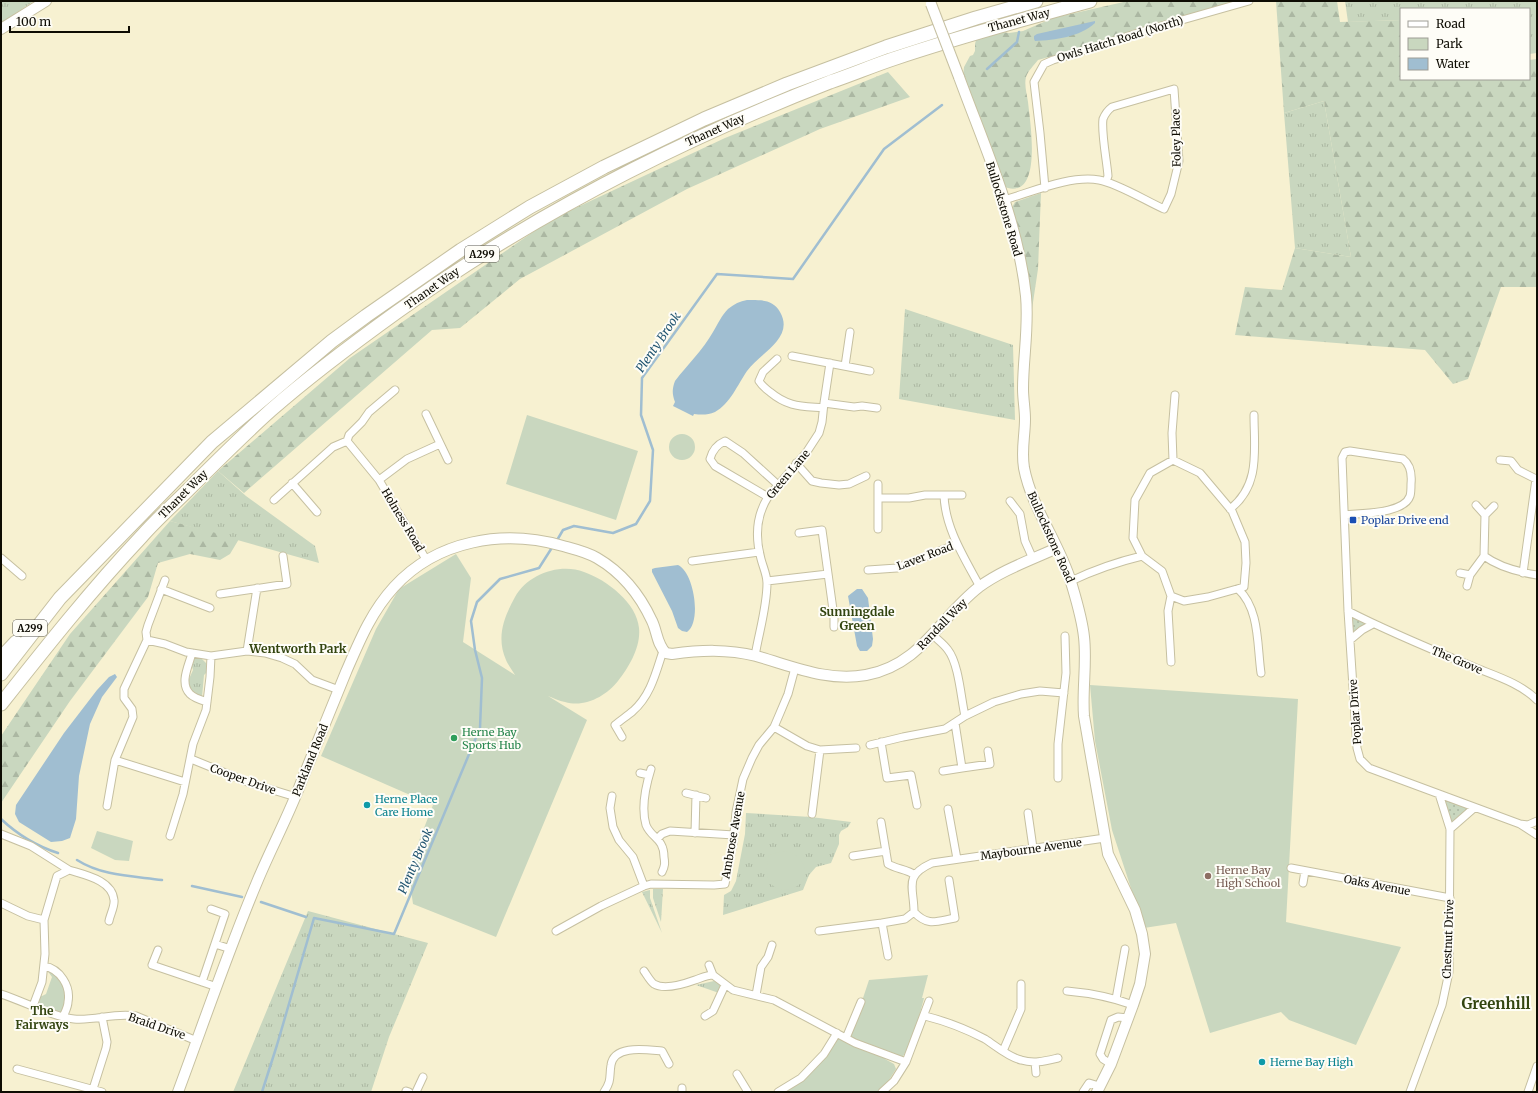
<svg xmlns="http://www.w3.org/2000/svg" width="1538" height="1093" font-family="Merriweather,serif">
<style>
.grass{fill:url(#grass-tufts)}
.forest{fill:url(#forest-firs)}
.park{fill:#c9d7bf}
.garden{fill:url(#garden-dots)}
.water{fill:#a0bed1}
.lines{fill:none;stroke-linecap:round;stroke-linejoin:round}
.stream{stroke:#a0bed1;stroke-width:2.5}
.street-casing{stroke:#c6c0a1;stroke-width:9}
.secondary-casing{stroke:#c6c0a1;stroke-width:12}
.highway-casing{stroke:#c6c0a1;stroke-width:15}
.street{stroke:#fff;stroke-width:7}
.secondary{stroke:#fff;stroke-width:10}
.highway{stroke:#fff;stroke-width:13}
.secondary-bridge-casing{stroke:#c6c0a1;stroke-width:12;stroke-linecap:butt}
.secondary-bridge{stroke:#fff;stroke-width:10}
.transit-dot{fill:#1a4fb4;stroke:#fefdf7;stroke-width:1.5}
.leisure-dot{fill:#2e9e5b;stroke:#fefdf7;stroke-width:1.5}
.culture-dot{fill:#0f9aa8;stroke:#fefdf7;stroke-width:1.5}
.education-dot{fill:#8d6e63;stroke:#fefdf7;stroke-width:1.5}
.labels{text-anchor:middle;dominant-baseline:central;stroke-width:4;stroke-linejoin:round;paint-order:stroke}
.shield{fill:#fefdf7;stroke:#56544c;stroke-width:1}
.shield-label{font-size:10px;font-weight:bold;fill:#0e0c03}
.street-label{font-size:11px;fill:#0e0c03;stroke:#fefdf7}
.transit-label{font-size:11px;fill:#164399;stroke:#fefdf7;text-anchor:start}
.leisure-label{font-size:11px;fill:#27864d;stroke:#fefdf7;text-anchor:start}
.culture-label{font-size:11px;fill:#0d838f;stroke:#fefdf7;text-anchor:start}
.education-label{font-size:11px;fill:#785e54;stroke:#fefdf7;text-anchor:start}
.water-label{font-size:12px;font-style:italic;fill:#205470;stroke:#fefdf7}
.neighbourhood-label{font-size:12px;font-weight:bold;fill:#334510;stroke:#fefdf7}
.district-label{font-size:15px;font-weight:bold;fill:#334510;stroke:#fefdf7}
</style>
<defs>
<pattern id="grass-tufts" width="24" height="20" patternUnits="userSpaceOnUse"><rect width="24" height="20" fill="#c9d7bf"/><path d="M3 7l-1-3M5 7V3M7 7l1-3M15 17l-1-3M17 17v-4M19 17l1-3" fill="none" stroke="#abb7a2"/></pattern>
<pattern id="forest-firs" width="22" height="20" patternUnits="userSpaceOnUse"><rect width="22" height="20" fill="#c9d7bf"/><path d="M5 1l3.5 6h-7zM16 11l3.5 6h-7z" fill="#abb7a2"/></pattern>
<pattern id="garden-dots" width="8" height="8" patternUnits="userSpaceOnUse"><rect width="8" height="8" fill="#c9d7bf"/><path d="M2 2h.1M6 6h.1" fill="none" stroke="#abb7a2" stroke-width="1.8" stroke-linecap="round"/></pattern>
</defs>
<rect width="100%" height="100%" fill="#f7f1d1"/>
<!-- grass -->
<path class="grass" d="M1,1H34L1,23Z
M1345,1H1537V53L1529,54V9H1401V20L1348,22Z
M1324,101L1351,257L1295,248L1284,113Z
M905,309L1013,345L1015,420L899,399Z
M218,471L246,496L315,546L319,563L170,521Z
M194,657L201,658L206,663L207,672L204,675L202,697L195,695L188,687L189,679L193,670L191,663Z
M746,813L811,817L851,822L848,827L841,831L839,835V844L831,863L816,867L809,875L803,890L723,915L724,895L731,891L736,881L745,834Z
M653,889H663L661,922L653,898Z
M650,890V898L662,933L642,892Z
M308,911L428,943L389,1037L371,1092H233Z
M714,981L721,984L722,988L719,993L696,985Z"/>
<!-- forest -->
<path class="forest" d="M1128,1H1235C1169,19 1104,43 1038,60C1034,65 1028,71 1026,77C1024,85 1027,94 1028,102C1030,120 1039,177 1020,187C1014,190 1009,189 1003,186L963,77L964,67L970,56L973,55L975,51V44L976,40L981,37L1003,32L1009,33L1023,31L1053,18Z
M1276,1H1337L1340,22L1401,20V79H1529V60L1537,59V287H1501L1468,379L1453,384L1425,350L1235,335L1245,287L1282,290L1295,248L1351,257L1324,101L1284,113Z
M888,72L910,97L820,129L687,189L520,279L460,328L432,330L244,493L218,471L350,358L552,219L725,138Z
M1041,193L1038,269L1032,309L1010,211L1015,202Z
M170,521L239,539L230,554L220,560L190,554L158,563L148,597L70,701L1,803V736L70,634Z"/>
<!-- park -->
<path class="park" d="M527,415L638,451L616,520L506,484Z
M669 447a13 13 0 1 1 26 0a13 13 0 1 1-26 0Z
M456,554L471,578L463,642L515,675C513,671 508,665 506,660C496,637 504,617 515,597C528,574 560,563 584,572C607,580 637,603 639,628C641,647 629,667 618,681C606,696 585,708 565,702C559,701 554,698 548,696L587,720L496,937L413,904L408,869L433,805L321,756L376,629L399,589Z
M1090,685L1298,699L1286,922L1401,947L1356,1045L1289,1020L1281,1012L1210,1033L1176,923L1144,928L1112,830L1095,741Z
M97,831L133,841L129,861L115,860L91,848Z
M782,851C790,851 798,855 802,862C820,892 754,908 769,855Z
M44,966L49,967L67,986L63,1017L33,1006L37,995L42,996L46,994L52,977Z
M928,975L922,998H924C921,1010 910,1051 902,1057L884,1056L885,1059L894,1064L896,1069L889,1080L878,1091L783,1092L790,1087H794L816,1068L835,1040L839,1039L844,1040L863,998L869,980Z"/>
<!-- garden -->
<path class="garden" d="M1348,611L1373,624L1350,640Z
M1439,794L1474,808L1450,829Z"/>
<!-- water -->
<path class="water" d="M1095,21V23C1080,37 1055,40 1035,41L1034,39V36L1037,34Z
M747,300C760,300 773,299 780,312C795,338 760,353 747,371C738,384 730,404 715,412C708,415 702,415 694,414L693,416L673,406L675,402C672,394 672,389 675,381C687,365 703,350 713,332C718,324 721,316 728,309C734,304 740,301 747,300Z
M678,565C694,572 702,622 687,632L682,631L678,628L672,611L652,572V569L655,568Z
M857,589H862L868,598L873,639L872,646L867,651H860L857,646L848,596Z
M115,674L117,677L102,697L90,724L79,776L76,819L70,838L62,841L51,842L19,822L15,814L16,805L64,733L97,690L109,677Z"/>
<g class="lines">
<!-- stream -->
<path class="stream" d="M987,69L1017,42L1019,32
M556,542L563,530L574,526L613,533L636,524L650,501L653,450L641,415L642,378L717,274L793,279L884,149L942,105
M1,819C17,834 36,846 58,853
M77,860C102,876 133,876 162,880
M192,886L242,897
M261,902L306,917
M262,1092L277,1045L314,918L394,934L480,728L482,678L475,650L471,621L477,602L500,579L539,568L553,546"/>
<!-- street casing -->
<g class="street-casing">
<path id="street" d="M1045,188L1040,133L1034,82L1044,64L1053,60L1089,49L1147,30L1249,1
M1004,200C1032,192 1070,175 1099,180C1117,183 1146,201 1164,209L1171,194L1179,161L1174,89L1112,107C1108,110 1105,114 1103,119C1101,132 1107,162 1108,176L1106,182
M792,356L870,371
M777,359L763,372L759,381C762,386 766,389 770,392C788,407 801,406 823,408
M845,366L850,332
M824,403L854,407L862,406L877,408
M426,414L448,460
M347,441L379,480L427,561
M1173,460L1200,473L1232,511L1245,542L1246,563L1244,587L1208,597L1184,601L1171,596L1162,571L1142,556L1133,538L1135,500L1150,473Z
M1173,460L1172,433L1175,395
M1500,460L1511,461L1518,470L1536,479L1523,573
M796,463L812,481L821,483L839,485L849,484L866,476
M379,480L407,459L440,444
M292,483L317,512
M878,484V529
M944,495C945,528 964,557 980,587
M768,497L715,466L710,459C712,451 716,445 725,441L743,453L777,484
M878,498H909L925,495H962
M274,500L333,447L347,441L349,435L362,422L369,412L395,390
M1010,501L1020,514L1025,541L1033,559
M1230,509C1261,485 1254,449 1254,415
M1345,515C1361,513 1404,514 1410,496C1411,493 1411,487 1411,484C1412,474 1411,465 1403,459L1350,451L1345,452L1342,458L1348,611L1357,748L1360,759L1369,768L1520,824L1537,835
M1485,515L1494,506
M799,533L822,530L834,617V627
M1484,556C1499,567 1518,572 1537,575
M1,558L22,576
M692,561L759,552
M868,570L897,568L957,544
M1460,573L1470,575
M767,581L828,574
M1071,581C1094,570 1117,562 1142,556
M1467,586L1470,575L1484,556L1485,515L1476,505
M161,589L210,608
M1238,589C1260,609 1257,646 1261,673
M220,594L287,584L283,556
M1348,611C1387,631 1428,648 1469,665C1492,675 1519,682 1537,700
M933,635C938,640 944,644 948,650C959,664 961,699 965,716
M147,640L165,644L186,652L211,656L247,651L265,653L282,658L295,664L312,680L339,690
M1350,640L1362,630L1373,624
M247,651L257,588
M192,653C189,665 179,683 190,694C194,698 201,700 207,702
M755,656C759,632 767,607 767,583C767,575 763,567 761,559C755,537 756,516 768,497L806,453L819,433L822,422L824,403L830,363
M1171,662L1168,611L1171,596
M774,727L807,746L820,750L856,748
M622,737L615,725C621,720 627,716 633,711C651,695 656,672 663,651
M881,742L887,778L911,775L917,805
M870,745L903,737L945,729L965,716L994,702L1021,694L1040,691L1064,693
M191,759L250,783L296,797
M115,760L185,782
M962,768L990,764L988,751
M651,769C646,785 641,808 646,825C651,838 664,838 664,857C665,863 665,866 662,872
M943,771L962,768L955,723
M640,773L649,775
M1058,778V744L1066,673L1065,636
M686,793L706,798
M612,796L610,808L613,827L619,840L633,857L644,886
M107,806L115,760L133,717L132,709L124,698V689L147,640L146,632L148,625L165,580
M948,809L957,859
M1028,813L1033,848
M812,814L820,750
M881,822L888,864C896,869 907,869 915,875
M1520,824L1528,825L1537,821
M1450,829L1474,808
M695,833L696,795
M1,834L31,846L69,870
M170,836L183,794L193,744L206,710L210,677L211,656
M657,839L662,834L670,831L734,835
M853,856L886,851
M1291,868L1450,898
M1303,883L1305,871
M1,903L28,916L44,920
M914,912C928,927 937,921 955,918L949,880
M556,931L601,906L644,886L651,884L714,885L725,884L733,843L736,812L743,779L752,758L759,745L774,727L780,713L788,694L795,668
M819,931L882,923
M215,944L231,949
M158,950L152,965L217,987
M888,956L882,923L905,919L914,912C914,887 903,876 932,863L1105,838
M709,965L713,975
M44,966C60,969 71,986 68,1002C68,1007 65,1012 63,1017
M644,971C647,975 650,981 654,984C664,990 684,984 695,980C701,978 707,975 713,975L733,990L774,1000L855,1043L906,1062
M202,982L225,914L211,909
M1067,991C1090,993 1111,997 1133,1005
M1,994C23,1001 53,1017 74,1019C95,1021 115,1012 136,1016L197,1041
M756,995L761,967L768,957L772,945
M1116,999L1125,949
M33,1006L42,982L45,954L44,920L57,876L69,870C85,875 112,880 114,900C115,906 110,915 109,921
M705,1016L713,1011L725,985
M925,1016C945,1021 966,1029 985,1039C996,1046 1008,1057 1021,1060C1034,1064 1045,1061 1058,1058
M846,1038L861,1002
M1003,1051L1021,1009V984
M1035,1062L1036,1073
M1111,1064L1103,1059L1100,1054L1111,1020L1118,1017L1128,1018
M17,1069L102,1092
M737,1074L748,1092
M682,1088V1092
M93,1089L106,1048L107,1042L102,1017
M406,1091L409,1092
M416,1092L423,1077
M604,1092C612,1080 609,1077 611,1065C614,1044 648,1050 662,1051L669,1064
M778,1092L801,1078L824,1054L837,1033
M882,1092L894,1081L906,1062L929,1001
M1083,1092L1089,1083L1099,1086
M1410,1092L1442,1005L1449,972L1450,829L1439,794
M1528,1092L1537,1066"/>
</g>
<!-- secondary casing -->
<g class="secondary-casing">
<path id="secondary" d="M1,29L46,1
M959,77C985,148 1018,220 1026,296C1029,327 1023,358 1023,389C1023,399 1025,409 1025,419C1025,436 1021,450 1024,468C1032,509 1059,542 1071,582C1076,599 1082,618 1084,637C1087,663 1082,690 1084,716L1108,854L1135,910L1142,934L1145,954L1140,984L1133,1005L1111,1064L1097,1092
M178,1092C204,1022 228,951 257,882C271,848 289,815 302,780C317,744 331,708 346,672C359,642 371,612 394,587C437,540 503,529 563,546C574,549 587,552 597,558C621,572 640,595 652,621C657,631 657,645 666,653L672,654C701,650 727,649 756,656C792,666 827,682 866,675C921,665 939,618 979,587C1002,570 1031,560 1057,548"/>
</g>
<!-- highway casing -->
<g class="highway-casing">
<path id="highway" d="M1,658L16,642
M1,674L60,598L212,442L332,341L366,316L461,250L530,207L604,167L704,119L787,84L886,47L976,18L1036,1
M1,704C46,647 92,589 142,536C157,519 174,504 189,489C216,462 243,435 271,410C311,375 354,343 397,312C532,215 675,142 830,82C851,75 872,66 893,59C958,37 1024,19 1090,1"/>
</g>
<!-- street -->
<use href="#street" class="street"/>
<!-- secondary -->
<use href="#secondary" class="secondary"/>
<!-- highway -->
<use href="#highway" class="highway"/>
<!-- secondary-bridge casing -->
<g class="secondary-bridge-casing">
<path id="secondary-bridge" d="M931,4L959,77"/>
</g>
<!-- secondary-bridge -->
<use href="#secondary-bridge" class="secondary-bridge"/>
</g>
<!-- markers -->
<rect class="transit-dot" x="1349" y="516" width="8" height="8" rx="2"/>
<circle class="leisure-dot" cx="454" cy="738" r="4"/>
<g class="culture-dot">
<circle cx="367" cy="805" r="4"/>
<circle cx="1262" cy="1062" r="4"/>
</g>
<circle class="education-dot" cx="1208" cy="876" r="4"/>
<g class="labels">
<!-- shield labels -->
<g class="shield">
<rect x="465" y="246" width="34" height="16" rx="3"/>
<rect x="13" y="620" width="34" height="16" rx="3"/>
</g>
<g class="shield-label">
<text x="482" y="254">A299</text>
<text x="30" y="628">A299</text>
</g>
<!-- street labels -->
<g class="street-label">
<text transform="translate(1019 20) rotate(-15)">Thanet Way</text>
<text transform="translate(1120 39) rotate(-17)">Owls Hatch Road (North)</text>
<text transform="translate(715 130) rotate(-24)">Thanet Way</text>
<text transform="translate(1176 138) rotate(-91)">Foley Place</text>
<text transform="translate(1004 209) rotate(73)">Bullockstone Road</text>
<text transform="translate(432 288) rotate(-35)">Thanet Way</text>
<text transform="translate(788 474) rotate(-50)">Green Lane</text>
<text transform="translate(183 494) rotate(-45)">Thanet Way</text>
<text transform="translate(403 520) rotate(59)">Holness Road</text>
<text transform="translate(1051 537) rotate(66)">Bullockstone Road</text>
<text transform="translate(925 556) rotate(-21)">Laver Road</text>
<text transform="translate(942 624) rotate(-46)">Randall Way</text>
<text transform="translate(1457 660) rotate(23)">The Grove</text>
<text transform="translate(1355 712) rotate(-94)">Poplar Drive</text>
<text transform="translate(310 760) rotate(-68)">Parkland Road</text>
<text transform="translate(243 779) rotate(20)">Cooper Drive</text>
<text transform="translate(733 835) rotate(-80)">Ambrose Avenue</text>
<text transform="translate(1031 849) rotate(-8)">Maybourne Avenue</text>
<text transform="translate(1377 885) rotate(11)">Oaks Avenue</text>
<text transform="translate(1448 939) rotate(-88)">Chestnut Drive</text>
<text transform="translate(157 1026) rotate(19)">Braid Drive</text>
</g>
<!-- transit labels -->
<g class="transit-label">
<text x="1361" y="520">Poplar Drive end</text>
</g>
<!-- leisure labels -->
<g class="leisure-label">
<text x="462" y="732">Herne Bay<tspan x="462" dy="13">Sports Hub</tspan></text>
</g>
<!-- culture labels -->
<g class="culture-label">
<text x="375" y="799">Herne Place<tspan x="375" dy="13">Care Home</tspan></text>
<text x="1270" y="1062">Herne Bay High</text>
</g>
<!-- education labels -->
<g class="education-label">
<text x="1216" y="870">Herne Bay<tspan x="1216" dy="13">High School</tspan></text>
</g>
<!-- water labels -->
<g class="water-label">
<text transform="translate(658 342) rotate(-56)">Plenty Brook</text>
<text transform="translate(415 861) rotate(-67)">Plenty Brook</text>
</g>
<!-- neighbourhood labels -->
<g class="neighbourhood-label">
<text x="857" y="611">Sunningdale<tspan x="857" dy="14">Green</tspan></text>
<text x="298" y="648">Wentworth Park</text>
<text x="42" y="1010">The<tspan x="42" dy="14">Fairways</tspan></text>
</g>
<!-- district labels -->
<g class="district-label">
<text x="1496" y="1003">Greenhill</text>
</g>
</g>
<!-- border -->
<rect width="1538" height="1093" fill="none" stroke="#0e0c03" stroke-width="4"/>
<!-- legend -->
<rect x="1400" y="8" width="130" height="72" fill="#fefdf7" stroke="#9e9d95"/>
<rect x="1408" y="21" width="20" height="6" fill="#ffffff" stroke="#9e9d95"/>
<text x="1436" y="28" font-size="12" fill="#0e0c03">Road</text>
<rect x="1408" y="38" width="20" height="12" fill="#c9d7bf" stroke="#9e9d95"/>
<text x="1436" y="48" font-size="12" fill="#0e0c03">Park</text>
<rect x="1408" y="58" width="20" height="12" fill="#a0bed1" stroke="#9e9d95"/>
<text x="1436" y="68" font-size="12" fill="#0e0c03">Water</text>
<!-- scale -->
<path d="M10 26v6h119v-6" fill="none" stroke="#0e0c03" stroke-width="2"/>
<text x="16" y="26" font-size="12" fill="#0e0c03" stroke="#fefdf7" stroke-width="3" paint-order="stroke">100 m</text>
</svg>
